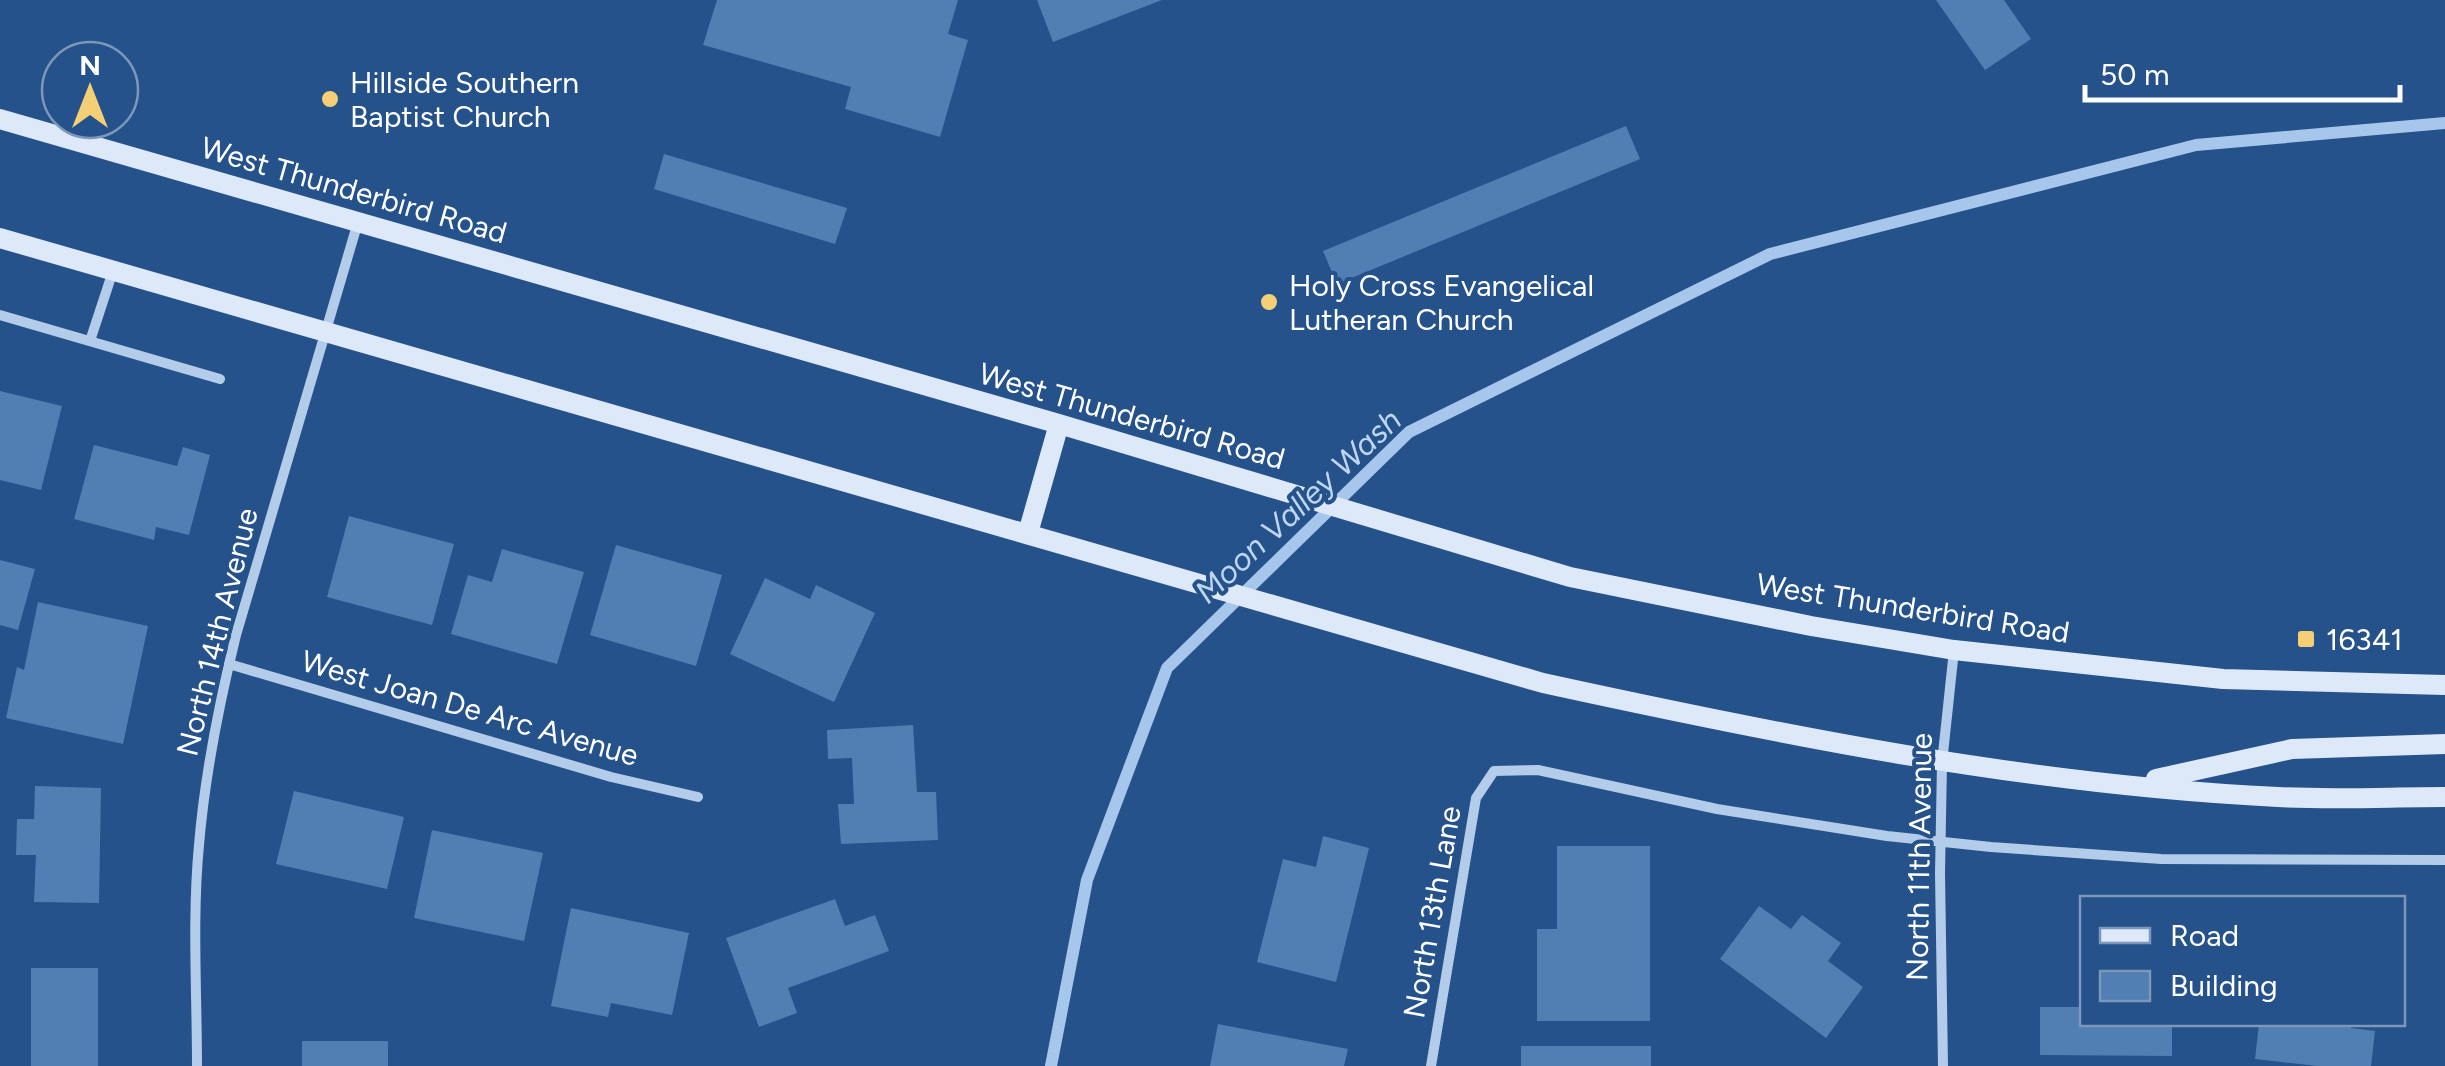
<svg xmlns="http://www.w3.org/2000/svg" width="2445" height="1066" font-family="Figtree,sans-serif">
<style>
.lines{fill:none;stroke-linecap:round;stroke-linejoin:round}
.stream{stroke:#a6c6eb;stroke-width:12}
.building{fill:#517eb3}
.street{stroke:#b2ccea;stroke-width:10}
.secondary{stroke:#dde9f8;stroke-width:20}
.poi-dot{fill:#f4cf76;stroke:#25528a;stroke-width:4}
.labels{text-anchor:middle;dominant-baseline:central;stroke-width:8;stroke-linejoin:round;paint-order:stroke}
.poi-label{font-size:30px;fill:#fff;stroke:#25528a;text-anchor:start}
.street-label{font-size:30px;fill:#fff;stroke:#25528a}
.water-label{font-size:32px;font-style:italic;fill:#bed6f1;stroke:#25528a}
</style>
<rect width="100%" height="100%" fill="#25528a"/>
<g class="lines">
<!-- stream -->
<path class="stream" d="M1051,1066L1087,880L1167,668L1409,432L1770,254L2196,145L2445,123"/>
</g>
<!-- building -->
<path class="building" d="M717,0H958L948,34L968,40L940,137L845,109L851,87L703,45Z
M1037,0H1162L1053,42Z
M1936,0H2004L2031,39L1985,70Z
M1626,126L1640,159L1337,284L1323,251Z
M664,154L847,208L835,244L654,189Z
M0,391L62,406L41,490L0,480Z
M94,445L177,466L183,447L210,455L189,535L156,527L154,540L74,519Z
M349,516L454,544L432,625L327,597Z
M616,545L722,575L696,666L590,635Z
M502,549L584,572L557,664L451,634L468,575L492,582Z
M0,560L35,569L18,630L0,625Z
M765,578L810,599L816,585L875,613L834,702L730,654Z
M38,602L148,626L123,744L6,718L17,667L24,670Z
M913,725L917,792H936L938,840L841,844L838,804H854L852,758L828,759L827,730Z
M35,786L101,788L99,903L34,902L36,855H16L17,819H34Z
M294,791L404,817L387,889L276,864Z
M432,830L543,853L524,941L414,918Z
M1323,836L1369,848L1336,982L1257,962L1283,859L1316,867Z
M1557,846H1650V1021H1537V929H1557Z
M835,899L845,926L875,915L889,951L788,988L797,1013L759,1027L726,938Z
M1759,906L1791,929L1802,915L1841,943L1828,961L1863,987L1826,1038L1720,959Z
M571,908L689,933L672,1015L611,1003L608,1017L551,1006Z
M31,968H98V1066H31Z
M2040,1007H2082V1024H2172V1056L2040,1055Z
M1218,1024L1348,1049L1344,1066H1210Z
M2259,1024H2351V1028L2375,1031L2371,1066H2318L2255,1059Z
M302,1041H388V1066H302Z
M1521,1046H1651V1066H1521Z"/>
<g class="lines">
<!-- street -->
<path class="street" d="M0,315L220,379
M90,341L113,271
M229,664L611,777L698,797
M197,1066C197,993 192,918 199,845C205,773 219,704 236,635L358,222
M1431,1066L1476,798L1494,771L1538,770L1717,809L1887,836L1991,847L2161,859L2445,860
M1943,1066L1940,873L1942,763L1954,650"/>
<!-- secondary -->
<path class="secondary" d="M0,119L1059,424L1570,577L1811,626L1954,650L2223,679L2445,685
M0,238L1543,683C1786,736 2029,785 2278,797C2333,800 2390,797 2445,797
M1028,533L1059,424
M2156,779L2292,749L2445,744"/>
</g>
<!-- markers -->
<g class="poi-dot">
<circle cx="330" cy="99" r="10"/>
<circle cx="1269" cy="302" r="10"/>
<rect x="2296" y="629" width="20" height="20" rx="5"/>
</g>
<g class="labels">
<!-- poi labels -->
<g class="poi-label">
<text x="350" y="82">Hillside Southern<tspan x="350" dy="34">Baptist Church</tspan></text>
<text x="1289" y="285">Holy Cross Evangelical<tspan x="1289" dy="34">Lutheran Church</tspan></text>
<text x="2326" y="639">16341</text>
</g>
<!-- street labels -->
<g class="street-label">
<text transform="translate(354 190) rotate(16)">West Thunderbird Road</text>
<text transform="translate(1132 416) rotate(16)">West Thunderbird Road</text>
<text transform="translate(1913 608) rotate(9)">West Thunderbird Road</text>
<text transform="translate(217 632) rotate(-76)">North 14th Avenue</text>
<text transform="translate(470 708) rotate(16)">West Joan De Arc Avenue</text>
<text transform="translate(1919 857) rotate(-89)">North 11th Avenue</text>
<text transform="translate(1432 912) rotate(-80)">North 13th Lane</text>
</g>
<!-- water labels -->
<g class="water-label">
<text transform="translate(1298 506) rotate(-43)">Moon Valley Wash</text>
</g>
</g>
<!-- legend -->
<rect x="2080" y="896" width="325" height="130" fill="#25528a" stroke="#7c97b9" stroke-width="2.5"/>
<rect x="2100" y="928" width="50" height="15" fill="#dde9f8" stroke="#7c97b9" stroke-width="2.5"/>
<text x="2170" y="946" font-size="30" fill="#ffffff">Road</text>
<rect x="2100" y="971" width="50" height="30" fill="#517eb3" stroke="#7c97b9" stroke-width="2.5"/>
<text x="2170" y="996" font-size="30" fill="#ffffff">Building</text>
<!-- north arrow -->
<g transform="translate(90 90)"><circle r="48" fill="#25528a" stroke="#7c97b9" stroke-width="2.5"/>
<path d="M0-8L18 38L0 25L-18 38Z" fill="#f4cf76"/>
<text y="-15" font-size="28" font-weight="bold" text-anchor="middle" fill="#ffffff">N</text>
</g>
<!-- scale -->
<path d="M2085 85v15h315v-15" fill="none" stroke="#ffffff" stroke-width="5"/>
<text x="2100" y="85" font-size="30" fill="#ffffff" stroke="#25528a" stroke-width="8" paint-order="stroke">50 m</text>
</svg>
